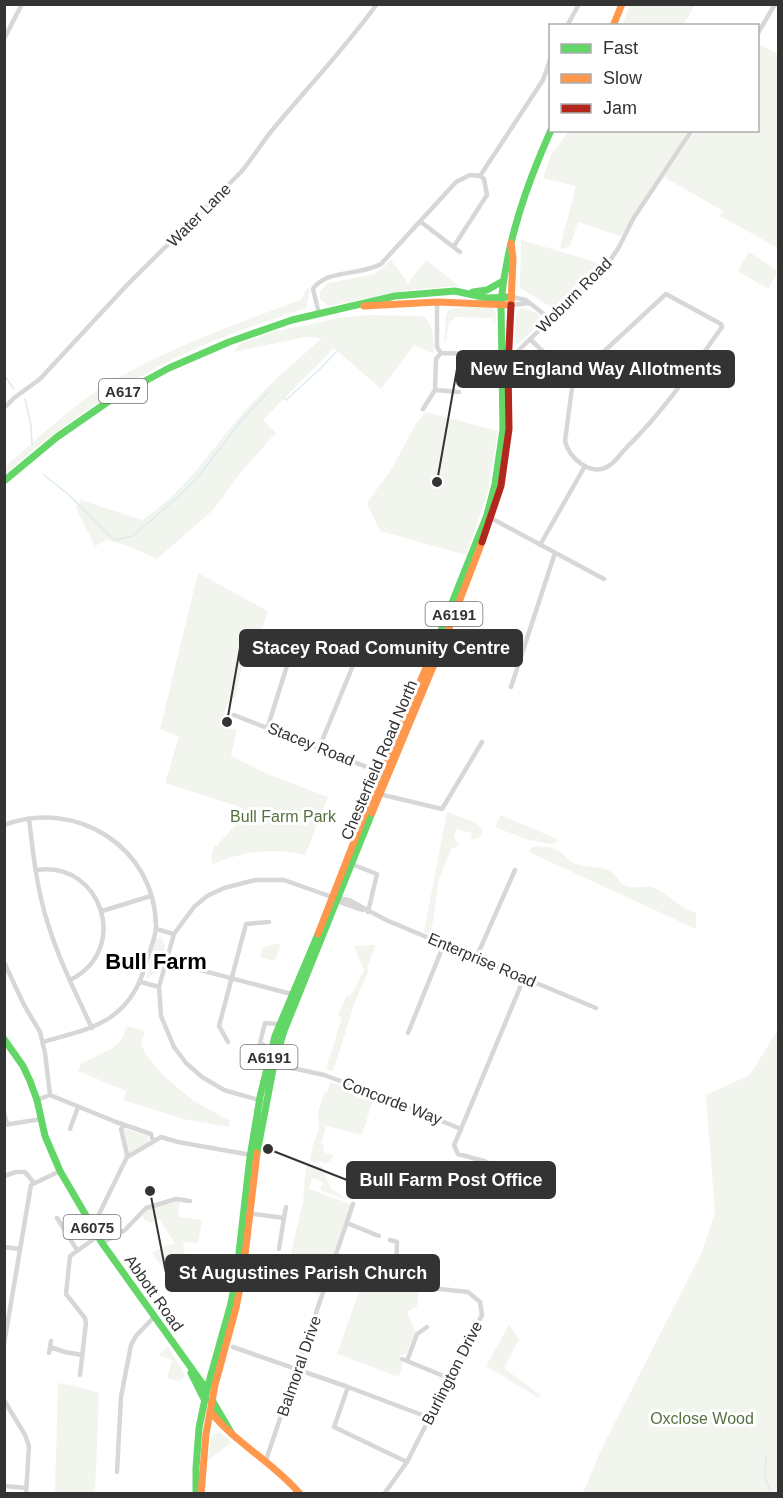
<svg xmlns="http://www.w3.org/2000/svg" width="783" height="1498" font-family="Arial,sans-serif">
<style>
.green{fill:#f1f5ed}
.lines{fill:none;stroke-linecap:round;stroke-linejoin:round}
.stream{stroke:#ddebf3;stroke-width:1.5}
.street{stroke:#d7d7d7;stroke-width:4.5}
.fast{stroke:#63d668;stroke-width:7}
.slow{stroke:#ff974d;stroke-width:7}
.jam{stroke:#b3261e;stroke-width:7}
.labels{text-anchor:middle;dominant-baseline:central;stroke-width:6;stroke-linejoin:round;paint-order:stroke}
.shield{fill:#fff;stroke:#707070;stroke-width:1.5}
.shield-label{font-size:15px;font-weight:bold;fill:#333}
.street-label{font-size:16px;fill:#333;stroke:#fff}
.park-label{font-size:16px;fill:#56703f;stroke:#fff}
.district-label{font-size:22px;font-weight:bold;fill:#000;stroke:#fff}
.leader{fill:none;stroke:#333;stroke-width:2}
.callout-dot{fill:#333;stroke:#fff;stroke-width:2}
.callout{fill:#333;stroke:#333;stroke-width:2}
.callout-label{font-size:18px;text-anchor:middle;font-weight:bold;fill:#fff}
</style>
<rect width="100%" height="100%" fill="#fff"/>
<!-- green -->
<path class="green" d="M630,5V4L695,5L683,25H622Z
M758,44L778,54V248L720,216L723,211L664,177L695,131L758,130Z
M569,131H690L620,236L578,222L570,246L562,249L560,247L576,186L543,178L551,155Z
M521,240L596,262L598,264L553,308L520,288Z
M749,252L778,271L768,289L738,271Z
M391,260L408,283L426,260L459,286L408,290L329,306L320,299V292L328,283L375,274Z
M307,288L310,290L306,308C269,321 231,332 195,349C124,381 63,423 5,474V467C40,436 76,402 116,379C175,345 240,323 302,299Z
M468,306L492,308L496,313L495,322L494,323L493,318L456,317L449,323L446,341L444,343L446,315L449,310Z
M521,308L538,313L543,321L518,344L515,343L516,316Z
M368,315L422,316C435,323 433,340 434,354L414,345L381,389L334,348L263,420L276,433L241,472L214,509L157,559L128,546L107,540L95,546L76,508L81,500L142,520C188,490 215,443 251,404C273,380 298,360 322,338L305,337L234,352L239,344L273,332L339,318Z
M426,412L498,431L488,492L466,555L380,531L367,503L391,470L417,422Z
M198,573L268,611L252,659L244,657L235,699L230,698L220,725L237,730L231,756L265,773L328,797L305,855C274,847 243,851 213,864L211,858L214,846H217C227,832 240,826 243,808L165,783L179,737L160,729Z
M447,812L476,823L483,829L481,836L476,839H471L472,833L456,829L454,837L459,845L451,849L439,879L431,934L424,932Z
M501,815L559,840L552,844L528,840L495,827Z
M534,846C541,847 551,846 557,850C564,853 568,861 576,864C586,867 597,866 608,870C617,874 619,885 629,887C641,889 647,883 660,891C673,899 681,909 696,913V929L529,852Z
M161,937L165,946L158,971L146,979L156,939Z
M281,943L275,961L260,957L263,947Z
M373,945L376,946L367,966L368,972L356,999L333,1071L326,1069L342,1017L338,1016L346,996L351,995L364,970L354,946Z
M127,1026L145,1031L141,1044L145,1053L162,1074L192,1100L230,1121L229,1127L183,1119L123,1100L126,1091L78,1071L81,1064L111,1049L121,1041Z
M778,1029V1493H583L601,1450L701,1254L715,1213L706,1095L750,1075Z
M330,1082L372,1096L373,1100L362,1135L326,1126L321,1144L324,1146L323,1152L334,1155L330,1161L324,1164L322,1161L314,1163L310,1160L312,1148L319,1128L318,1112L324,1093L328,1091Z
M126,1129L148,1136L149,1141L129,1153L127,1152L123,1131Z
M306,1166H322L330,1188L350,1201L320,1190L323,1182L312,1178L309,1189L351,1204L319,1295L284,1283L303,1202Z
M180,1201L178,1217L202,1220L198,1243L183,1242L189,1285L183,1289L172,1274L169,1277L152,1253L162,1247L175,1244L159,1219L151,1223L145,1220L142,1215L147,1210Z
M362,1283L419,1289L417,1306L407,1312L415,1331L406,1354L400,1356L399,1360L403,1363L399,1377L337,1354Z
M509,1325L519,1339L504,1368L540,1395L539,1398L486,1366Z
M168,1346L185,1376L179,1381L167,1378L172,1360L159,1355Z
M58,1383L75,1386L99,1393L95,1493H55Z
M220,1432L232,1442L207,1461L212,1435Z"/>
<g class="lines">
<!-- stream -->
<path class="stream" d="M4,375L14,389
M284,398L286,400L321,368L337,351
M25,399L31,425L32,444
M44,475L69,495L112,538
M114,540L133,536L181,494L201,473L241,421L268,392
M766,1456L765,1477L771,1494"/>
<!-- street -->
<path class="street" d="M567,26L579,4
M758,33L775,4
M4,39L22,4
M480,176L543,80L550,60
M421,222L460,252
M454,246L487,195L484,179L480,176
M666,294L721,324L722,327C692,369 664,411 627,447C621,453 615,463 607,467C590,476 569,458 565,441L573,380Z
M512,297L526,300L550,319
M437,301V347L441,353
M511,305L529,303
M319,314L313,289C326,269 361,276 381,264L456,182L470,175L480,176
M530,339L573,380
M516,353L611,259L619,247L633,219L692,130
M435,390L459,392
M4,408L14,398L40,379L128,284L241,172C253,158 262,142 274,128C308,87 345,48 377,4
M423,409L435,390L436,359L441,353L502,355
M489,517L604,579
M540,545L585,466
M511,687L555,553
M234,715L382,773
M268,726L291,653
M319,748L361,646
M379,794L442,809L482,742
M29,818C33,854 37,890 48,924C59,960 76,994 92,1028
M4,825C76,798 155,847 156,926C156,936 151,947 148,957C141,982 133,1001 111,1017C90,1031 66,1035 43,1042
M351,864L377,874L368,912
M36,870C102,860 131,950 70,980
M337,901L363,910
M102,911L151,896
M156,929L174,934
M476,958L515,870
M166,961L295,995
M4,962L24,1005L40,1032L45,1053L50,1095L37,1100
M141,982L159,987
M408,1033L444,944
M228,1042L219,1026L246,924L269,922
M271,1049L260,1043L265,1023L279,1024
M274,1064L324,1075L379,1095L461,1129L524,978
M50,1095L116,1122L151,1134L153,1141
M262,1101L224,1090L202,1077L186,1063L174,1047L161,1016L159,987L174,934L194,907L207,896L224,888L255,880H284L332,897L349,900L386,920L596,1008
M4,1113L7,1124
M4,1125L41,1119
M125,1125L121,1129L127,1155L129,1156L161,1137L178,1142L251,1155
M70,1129L78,1107
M461,1129L454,1145L458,1154L484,1161L540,1185
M4,1176L16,1172H25L34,1183
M247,1213L284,1218L286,1207
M57,1218L77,1250
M347,1223L379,1236
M91,1224L98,1216L128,1155
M102,1243L125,1230L146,1208L176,1199L190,1201
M4,1247L20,1249
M279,1249L284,1218
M329,1276C340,1280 350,1278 360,1283
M353,1280L358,1264
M4,1344L31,1185L60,1171
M50,1347L65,1352L82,1355
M233,1347L348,1387L430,1418
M49,1353L51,1341
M402,1359L451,1379
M407,1361L417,1334L427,1327
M80,1375L86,1323L85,1318L66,1294L70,1256L98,1236
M348,1387L334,1427L407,1462
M4,1400L25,1435L29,1446L26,1494
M266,1460L353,1204
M117,1472L121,1397L131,1345L136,1336L154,1317
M4,1486L26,1488
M384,1494L407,1462L482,1315L480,1302L468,1292L402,1285L396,1282L397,1242L390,1240"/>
<!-- fast -->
<path class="fast" d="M473,292L487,290L503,281
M501,302C507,241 526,186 551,130
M4,481L57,437L112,399L169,368L229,342L292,320L395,296L455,291L487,298L511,297
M428,663L487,515L495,484L503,429L501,304
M4,1039L23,1066L30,1081L37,1100L45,1136L60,1171L102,1243L207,1390
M257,1153L274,1064L284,1031L372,813
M191,1373L205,1401
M212,1400L232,1434
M196,1494V1468L199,1428L207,1389L230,1307L236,1279L250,1157L260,1097L275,1036L318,934"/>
<!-- slow -->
<path class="slow" d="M613,26L622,4
M364,306L437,302L511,305L513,258L511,243
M372,813L446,636L482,542
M318,934L373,793L428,663
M210,1411C236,1444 273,1462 300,1494
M201,1494L206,1434L215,1385L236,1308L243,1272L257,1153"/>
<!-- jam -->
<path class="jam" d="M482,542L501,486L509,429L508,367L511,305"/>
</g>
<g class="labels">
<!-- shield labels -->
<g class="shield">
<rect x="99" y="379" width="48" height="24" rx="4.5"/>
<rect x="425.5" y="602" width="57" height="24" rx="4.5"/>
<rect x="240.5" y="1045" width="57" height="24" rx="4.5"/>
<rect x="63.5" y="1215" width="57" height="24" rx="4.5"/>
</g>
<g class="shield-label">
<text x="123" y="391">A617</text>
<text x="454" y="614">A6191</text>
<text x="269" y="1057">A6191</text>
<text x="92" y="1227">A6075</text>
</g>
<!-- street labels -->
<g class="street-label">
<text transform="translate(199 215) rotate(-45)">Water Lane</text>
<text transform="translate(574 295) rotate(-45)">Woburn Road</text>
<text transform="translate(311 744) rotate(22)">Stacey Road</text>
<text transform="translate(379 760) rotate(-67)">Chesterfield Road North</text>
<text transform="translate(482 960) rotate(23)">Enterprise Road</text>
<text transform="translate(392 1101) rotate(21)">Concorde Way</text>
<text transform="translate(154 1293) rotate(55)">Abbott Road</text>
<text transform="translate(299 1366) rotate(-71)">Balmoral Drive</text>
<text transform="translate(452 1373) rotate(-63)">Burlington Drive</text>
</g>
<!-- park labels -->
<g class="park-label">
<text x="283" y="816">Bull Farm Park</text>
<text x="702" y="1418">Oxclose Wood</text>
</g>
<!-- district labels -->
<g class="district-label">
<text x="156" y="961">Bull Farm</text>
</g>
</g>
<!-- callouts -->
<path class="leader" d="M437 482L457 369M227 722L240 648M268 1149L347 1180M150 1191L166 1273"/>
<g class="callout-dot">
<circle cx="437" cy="482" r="6"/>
<circle cx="227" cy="722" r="6"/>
<circle cx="268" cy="1149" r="6"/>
<circle cx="150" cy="1191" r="6"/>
</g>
<g class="callout">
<rect x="457" y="351" width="277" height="36" rx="6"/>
<rect x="240" y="630" width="282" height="36" rx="6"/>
<rect x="347" y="1162" width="208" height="36" rx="6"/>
<rect x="166" y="1255" width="273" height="36" rx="6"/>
</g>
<g class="callout-label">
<text x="596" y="375">New England Way Allotments</text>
<text x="381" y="654">Stacey Road Comunity Centre</text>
<text x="451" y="1186">Bull Farm Post Office</text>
<text x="303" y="1279">St Augustines Parish Church</text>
</g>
<!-- border -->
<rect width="783" height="1498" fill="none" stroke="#333333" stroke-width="12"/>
<!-- legend -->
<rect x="549" y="24" width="210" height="108" fill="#ffffff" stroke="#adadad" stroke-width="1.5"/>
<rect x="561" y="44" width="30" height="9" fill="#63d668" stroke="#adadad" stroke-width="1.5"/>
<text x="603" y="54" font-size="18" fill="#333333">Fast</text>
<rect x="561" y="74" width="30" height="9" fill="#ff974d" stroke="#adadad" stroke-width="1.5"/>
<text x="603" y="84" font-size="18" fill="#333333">Slow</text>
<rect x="561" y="104" width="30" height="9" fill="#b3261e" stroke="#adadad" stroke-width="1.5"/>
<text x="603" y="114" font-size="18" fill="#333333">Jam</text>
</svg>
